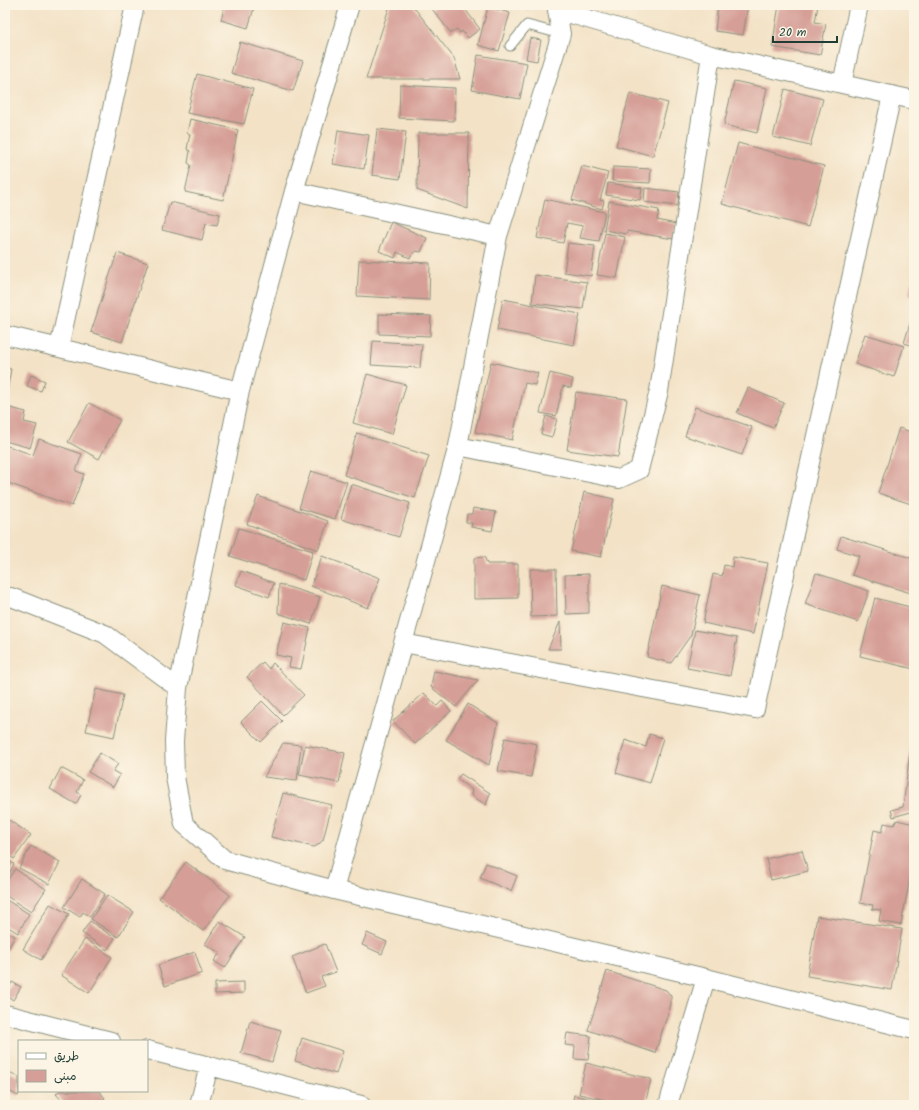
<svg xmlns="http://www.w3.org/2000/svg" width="919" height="1110" font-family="Kalam,'Playpen Sans Arabic',sans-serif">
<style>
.building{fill:#d59e96}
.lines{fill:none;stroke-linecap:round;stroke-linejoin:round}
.service-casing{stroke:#89907d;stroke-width:11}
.minor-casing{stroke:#89907d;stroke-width:20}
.service{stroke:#fff;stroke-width:9}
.minor{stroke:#fff;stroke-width:18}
</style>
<rect width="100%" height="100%" fill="#fcf5e5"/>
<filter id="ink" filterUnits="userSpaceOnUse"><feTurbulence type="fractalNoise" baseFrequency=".025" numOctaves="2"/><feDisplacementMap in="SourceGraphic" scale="8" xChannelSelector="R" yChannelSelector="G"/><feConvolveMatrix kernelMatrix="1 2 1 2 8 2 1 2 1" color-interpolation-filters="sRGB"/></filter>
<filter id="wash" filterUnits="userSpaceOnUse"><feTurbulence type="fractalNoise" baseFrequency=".012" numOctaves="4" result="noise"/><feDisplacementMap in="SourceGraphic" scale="16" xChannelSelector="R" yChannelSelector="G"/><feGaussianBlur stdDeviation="0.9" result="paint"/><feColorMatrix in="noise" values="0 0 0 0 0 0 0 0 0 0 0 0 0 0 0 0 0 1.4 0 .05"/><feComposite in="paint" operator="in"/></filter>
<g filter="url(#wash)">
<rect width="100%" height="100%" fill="#f3e2c6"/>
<g id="blocks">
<!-- building -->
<path class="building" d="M225,5H255L248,28L221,20Z
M390,5H412L454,58L460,79H366Z
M437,5H462L480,29L468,38L462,31L460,33L457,29L451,33L432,9Z
M507,5H529L528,10Z
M696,5H714V9L696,6Z
M718,5H748L743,35L715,31Z
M779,5H818L815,22L826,24L820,55L772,47Z
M488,7L510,13L499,51L478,45Z
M530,38L541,40L537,61L526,59Z
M240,42L303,61L293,91L231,73Z
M478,55L527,63L520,99L472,90Z
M197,74L253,89L244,124L187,113Z
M734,81L767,88L757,133L724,125Z
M400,85L455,88L454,121L399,118Z
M785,89L823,99L810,146L773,137Z
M630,93L668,103L653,156L616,146Z
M190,119L238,130L223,200L185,192L191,165L188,163L190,151L187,149L190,134L187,133Z
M377,129L406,132L400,179L372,175Z
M338,130L369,135L364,169L333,164Z
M418,133H469L468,209L417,190Z
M738,143L824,166L808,227L722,204Z
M582,166L608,173L600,200L604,201L602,209L572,200Z
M613,167L651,169L650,183L612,181Z
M608,183L642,188L640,200L606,195Z
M645,188L679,192L678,206L644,202Z
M545,199L605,212L599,241L580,238L583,226L567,223L563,243L537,238Z
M609,201L659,210L657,220L676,224L673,239L627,231L626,234L604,230Z
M170,202L220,214L217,225L206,223L202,240L162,230Z
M391,222L427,238L421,252L415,251L410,258L397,252L395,258L379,251Z
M605,233L625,237L617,278L597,275Z
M568,243L595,246L591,276L564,272Z
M117,253L148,263L122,342L91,332Z
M359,260L430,263L429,300L357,296Z
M535,275L587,282L583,309L532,303Z
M911,282H914V296L909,295Z
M503,299L580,314L574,345L497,330Z
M379,314L431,316L430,336L379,334Z
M912,317L914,318V346L904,343Z
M865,334L904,346L894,377L855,364Z
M373,341L422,344L420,368L371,365Z
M491,362L538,373L535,385L525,383L512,440L475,432Z
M5,368L11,369L6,398H5Z
M550,373L573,379L571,388L563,386L556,416L540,413Z
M367,374L406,385L392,434L353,423Z
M31,375L45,381L41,391L27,386Z
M748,388L784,403L773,428L737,413Z
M576,392L627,399L618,457L567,450Z
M89,403L120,420L99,459L68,442Z
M7,407L26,412L24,422L37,425L30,448L5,441V413Z
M695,407L752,427L742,455L685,436Z
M914,408V418L911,417Z
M546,416L557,419L552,437L541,434Z
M899,428L914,433V505L878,493Z
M357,433L429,456L415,498L344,475Z
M39,439L82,454L76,471L84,474L72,506L5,482V445L33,455Z
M311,471L347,482L335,519L299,508Z
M351,484L410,503L399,537L341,519Z
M584,492L614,499L601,557L571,551Z
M258,496L328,521L318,550L247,524Z
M473,508L496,512L492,531L471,527L472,523L466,522L467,514H472Z
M239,528L313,551L304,580L230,556Z
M841,536L914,559V594L852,575L859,556L837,549Z
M322,556L380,578L368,608L311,586Z
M483,557L485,558L487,564H518V598L474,599V558Z
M733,557L768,563L753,634L703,623L713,574L722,576L724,565L732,567Z
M530,569H556L557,616L531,617Z
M241,571L274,583L269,597L236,585Z
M816,573L869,591L858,622L805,604Z
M589,574V613L566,614L565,575Z
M279,584L320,597L311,624L278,613Z
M662,586L700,595L691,635L671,663L647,657Z
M875,598L914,608V669L860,656Z
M284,622L310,628L301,669L289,667L291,658L276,655Z
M560,622L561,649H548Z
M695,630L737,638L730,676L687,668Z
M263,662L269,669L273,663L304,695L283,715L247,677Z
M434,671L478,680L456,707L431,687Z
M96,689L123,695L114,737L86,731Z
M424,693L437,706L442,701L451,711L415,744L393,721Z
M262,701L282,721L261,742L241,722Z
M468,704L498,723L489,765L446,740Z
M649,734L663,738L650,783L616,773L625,740L646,747Z
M505,738L537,744L531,777L498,771Z
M283,743L301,745L297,781L264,777Z
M911,744L914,745V811L893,817L891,810L903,807Z
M305,745L345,753L339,783L299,775Z
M100,753L118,764L113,771L120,775L113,787L88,772Z
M61,768L83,780L77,792L81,795L76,804L50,789Z
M461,774L490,793L486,805L471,795L472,790L457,779Z
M283,793L332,805L323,840L318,845L314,847L271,837Z
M9,820L31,835L14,859L5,853V826Z
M897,820L914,824V857L901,925L879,921L881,910L872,909L873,905L860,903L874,830L882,832L884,823L894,825Z
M31,846L60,862L49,884L19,868Z
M802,850L808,871L771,880L766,859Z
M5,859L14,864L5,881Z
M186,862L230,895L203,931L159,898Z
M486,863L517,876L511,891L480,878Z
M15,869L46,889L31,912L5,895V884Z
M82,879L105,894L90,917L83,912L80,917L64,907Z
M107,895L134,912L118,937L91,919Z
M5,899L29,914L18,933L5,925Z
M50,904L69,914L41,960L23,949Z
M817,916L902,929L892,990L807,976Z
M90,921L115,938L107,950L82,933Z
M219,921L245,937L225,968L214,961L220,953L205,944Z
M5,931L15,936L5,954Z
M367,933L387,942L382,954L362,945Z
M85,939L112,957L89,993L61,975Z
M325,944L336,972L321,977L325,986L306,993L292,957Z
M195,952L202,973L165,986L158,965Z
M607,971L666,990L671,996V1004L655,1053L588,1030Z
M12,982L21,987L13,1000L5,994Z
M244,982V993L215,994V983Z
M250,1021L281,1030L272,1062L241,1053Z
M567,1033L591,1036L588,1060L574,1059L575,1046L565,1045Z
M302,1038L343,1051L336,1074L295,1061Z
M586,1063L651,1079L645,1105H627L579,1094Z
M5,1070L19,1077V1091H20L18,1096L5,1089Z
M59,1091H99L105,1098L97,1105H66L56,1094Z
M574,1095L609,1104V1105H572Z"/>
</g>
</g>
<g filter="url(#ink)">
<use href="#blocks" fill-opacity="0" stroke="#89907d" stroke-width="1"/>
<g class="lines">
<!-- service casing -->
<g class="service-casing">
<path id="service" d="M510,46L527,25L561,34"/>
</g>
<!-- minor casing -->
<g class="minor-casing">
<path id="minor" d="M350,5L294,191L240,391L178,688L174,741L175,777L184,824L225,860L334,890L706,978L914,1030
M842,84L914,100
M294,191L498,236
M5,335L240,391
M59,348L135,5
M458,446L619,479L639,470L659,391L711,55
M5,599L11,597L105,634L178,688
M403,643L755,709L892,95
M334,890L458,446L498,236L561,34L557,10L711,55L842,84L859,5
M5,1014L111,1041
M147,1050L361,1105
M199,1105L209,1066
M668,1105L706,978"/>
</g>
<!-- service -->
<use href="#service" class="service"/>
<!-- minor -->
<use href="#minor" class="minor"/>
</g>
</g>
<!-- margin -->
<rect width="919" height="1110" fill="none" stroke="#fcf5e5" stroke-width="20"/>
<!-- legend -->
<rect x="18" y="1040" width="130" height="52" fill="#fcf5e5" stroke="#a4ab9e"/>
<rect x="26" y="1053" width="20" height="6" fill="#ffffff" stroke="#a4ab9e"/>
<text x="54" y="1060" font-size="12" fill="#1f3d34">طريق</text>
<rect x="26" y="1070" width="20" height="12" fill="#d59e96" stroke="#a4ab9e"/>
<text x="54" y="1080" font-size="12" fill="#1f3d34">مبنى</text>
<!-- scale -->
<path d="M773 36v6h64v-6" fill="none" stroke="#1f3d34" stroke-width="2"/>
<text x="779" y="36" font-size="12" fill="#1f3d34" stroke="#fcf5e5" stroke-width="3" paint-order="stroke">20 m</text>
</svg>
